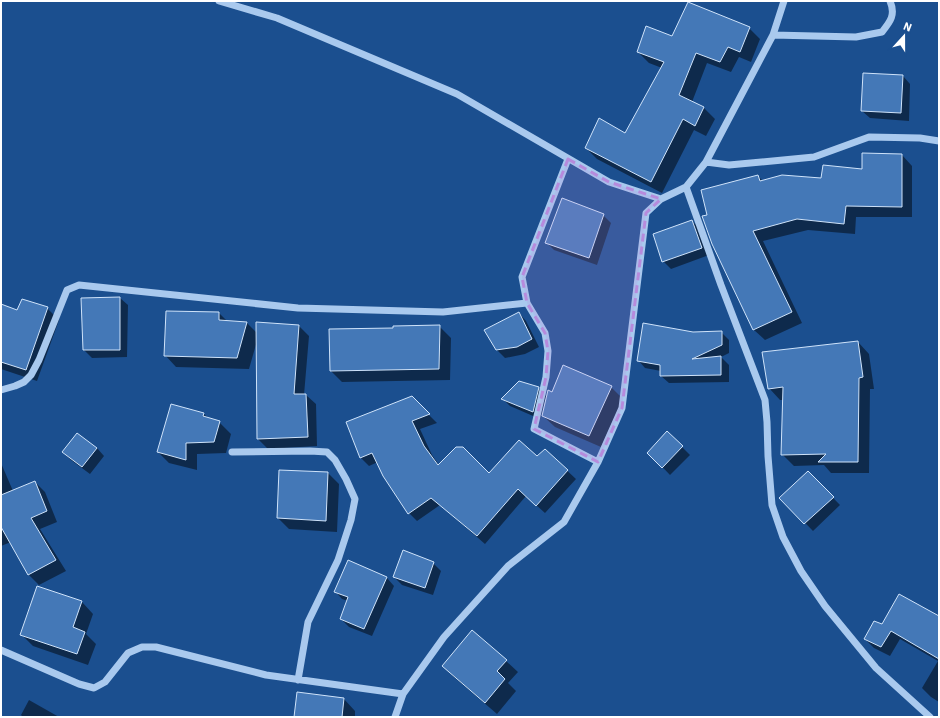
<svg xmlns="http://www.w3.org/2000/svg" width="940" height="718" font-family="'IBM Plex Sans',sans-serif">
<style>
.shadow{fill:#0007}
.building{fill:#4478b7;stroke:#cfe3fa}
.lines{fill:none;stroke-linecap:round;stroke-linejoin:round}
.minor{stroke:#a9c9ee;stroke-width:7}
.marked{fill:#b68bdc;fill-opacity:0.2;stroke:#b68bdc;stroke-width:3;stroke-dasharray:8 5;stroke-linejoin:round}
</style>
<rect width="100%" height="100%" fill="#1b4f8f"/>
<!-- shadow -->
<path class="shadow" d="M749,28L760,39L751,62L739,57L731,72L707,63L692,102L704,108L715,119L706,136L694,130L662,193L597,159L586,148L626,134L662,68L649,63L638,52L673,38Z
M903,76L910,84L909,121L870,118L862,111Z
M902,155L912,166V217H856L855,234L808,230L763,241L802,323L765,340L754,330L713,244L708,215L758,176L763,181L822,180L863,170Z
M603,215L611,223L597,265L554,250L546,242Z
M692,221L700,229L709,255L671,269L663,261Z
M120,298L128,305L127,357L92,358L84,350Z
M1,305L18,312L47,308L59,320L37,381L1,369Z
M167,312L219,313L227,321L247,323L257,333L299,326L309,336L304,395H306L316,404L317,446L268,449L258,439L257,341L249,369L176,367L165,355Z
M519,313L526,321L539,347L525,354L505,358L497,350L485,330Z
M439,326L451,338L450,380L342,382L331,371L394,329Z
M721,332L729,340V353L721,357L729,365V382L669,383L661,376V371L645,368L638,360L693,333Z
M858,342L869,354L874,389H870L869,473H831L824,465L794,466L782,454L784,400H780L769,388Z
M611,387L623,399L601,447L555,427L543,416L552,393Z
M538,388L546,396L540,419L510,406L503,399Z
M412,398L437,423L420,429L432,455L439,465L489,474L537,458L545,450L576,479L545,513L526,496L485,544L440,505L417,521L409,513L378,462L369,466L361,458Z
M172,405L204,414L209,419L219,422L231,434L226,453L197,454V470L169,463L158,452Z
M667,432L690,455L670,475L649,453Z
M97,448L104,456L90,474L71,460L63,452Z
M1,463L13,491L35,482L45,492L57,522L40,529L66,571L39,585L29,575L11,542L1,546Z
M808,472L840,505L813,531L781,498Z
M328,473L339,484L337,532L289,529L278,518Z
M348,561L387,578L394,586L372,636L349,627L341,619L348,601L342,599L335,591Z
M433,563L441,571L433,595L402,585L394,577Z
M37,587L82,602L93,614L86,634L96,644L88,665L33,646L21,634Z
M939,617V702L931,697L922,688L938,661L900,639L890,656L874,648L865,639L883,625Z
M506,661L518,672L508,683L516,691L497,714L454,677L443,666Z
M298,693L344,699L355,711V717H295Z
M29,700L59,717H23L21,715Z"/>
<!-- building -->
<path class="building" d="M688,2L750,27L740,52L728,47L720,62L696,53L679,95L704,107L695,126L683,119L651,182L585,148L599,118L625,133L664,62L637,52L646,26L672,36Z
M863,73L903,75L901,113L861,111Z
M862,153L902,154V207L846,206L844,224L797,219L753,231L792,312L753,330L712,244L702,216L707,215L701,190L758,175L760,181L782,175L821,178L823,165L862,169Z
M562,198L604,214L589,258L545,243Z
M692,220L702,248L662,262L653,234Z
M120,297V350H83L81,298Z
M22,299L48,307L26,370L1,362V304L17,310Z
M166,311L219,312V320L247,322L237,358L164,356Z
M519,312L532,339L517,347L496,350L484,330Z
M256,322L299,325L294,394H306L308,437L257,439Z
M643,323L693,332L722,331V345L692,359L721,356V375L660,376V365L637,361Z
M440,325L439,369L330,371L329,329L393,328V326Z
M858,341L863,377L859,378L858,462H818L826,454L781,455L783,387L768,389L762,352Z
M563,365L612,386L589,436L542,416L548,390L552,392Z
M519,381L539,387L533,412L501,399Z
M412,396L430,414L412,421L424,446L438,465L456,447H463L489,473L519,440L537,456L545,449L568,470L536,506L518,489L477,536L431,498L408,514L383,476L372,453L360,458L346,422Z
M171,404L204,413L203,416L220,421L214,442L186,443V460L157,452Z
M667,431L683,446L662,468L647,453Z
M77,433L97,448L82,467L62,452Z
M279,470L328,472L326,521L277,518Z
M808,471L834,497L804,524L779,498Z
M35,481L47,511L31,518L56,560L28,575L1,527V495Z
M403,550L434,562L425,588L393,577Z
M348,560L387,577L364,629L340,619L348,597L334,592Z
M37,586L82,601L73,627L85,632L77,654L20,635Z
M899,594L939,616V659L891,631L881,647L864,639L874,621L882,624Z
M472,630L507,660L497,671L505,679L485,703L442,666Z
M297,692L344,698L342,717H294Z"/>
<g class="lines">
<!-- minor -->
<path class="minor" d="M219,1L277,18L457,94L609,182L661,199
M784,1L773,35L706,162L686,187L721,285L765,400L767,422L768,456L772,505L783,537L801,571L825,606L876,668L930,717
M773,35L856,37L882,32C890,22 896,15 890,1
M568,159L522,277L527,303L545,333L548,351L546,377L534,429L598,462
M706,162L729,165L814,157L869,137L920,138L939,141
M1,390L15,386L24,382L31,375L39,360L67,290L79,285L298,308L443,312L527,303
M232,452L310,451L327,452L335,460L346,479L355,499L351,520L338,560L308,622L298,680
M1,650L79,684L94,688L105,682L128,653L142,647H156L266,675L403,694
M395,717L403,694L444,637L508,566L564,522L598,462L622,408L646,213L661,199L686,187"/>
</g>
<!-- marked area -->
<path class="marked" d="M568,159L609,182L661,199L646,213L622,408L598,462L534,429L546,377L548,351L545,333L527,303L522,277Z"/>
<!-- border -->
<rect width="940" height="718" fill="none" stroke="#ffffff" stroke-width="4"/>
<!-- north arrow -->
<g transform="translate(904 36) rotate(21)" stroke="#1b4f8f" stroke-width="3" paint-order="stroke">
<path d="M0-3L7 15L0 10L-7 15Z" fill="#ffffff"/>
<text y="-6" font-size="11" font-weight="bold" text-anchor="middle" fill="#ffffff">N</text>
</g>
</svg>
